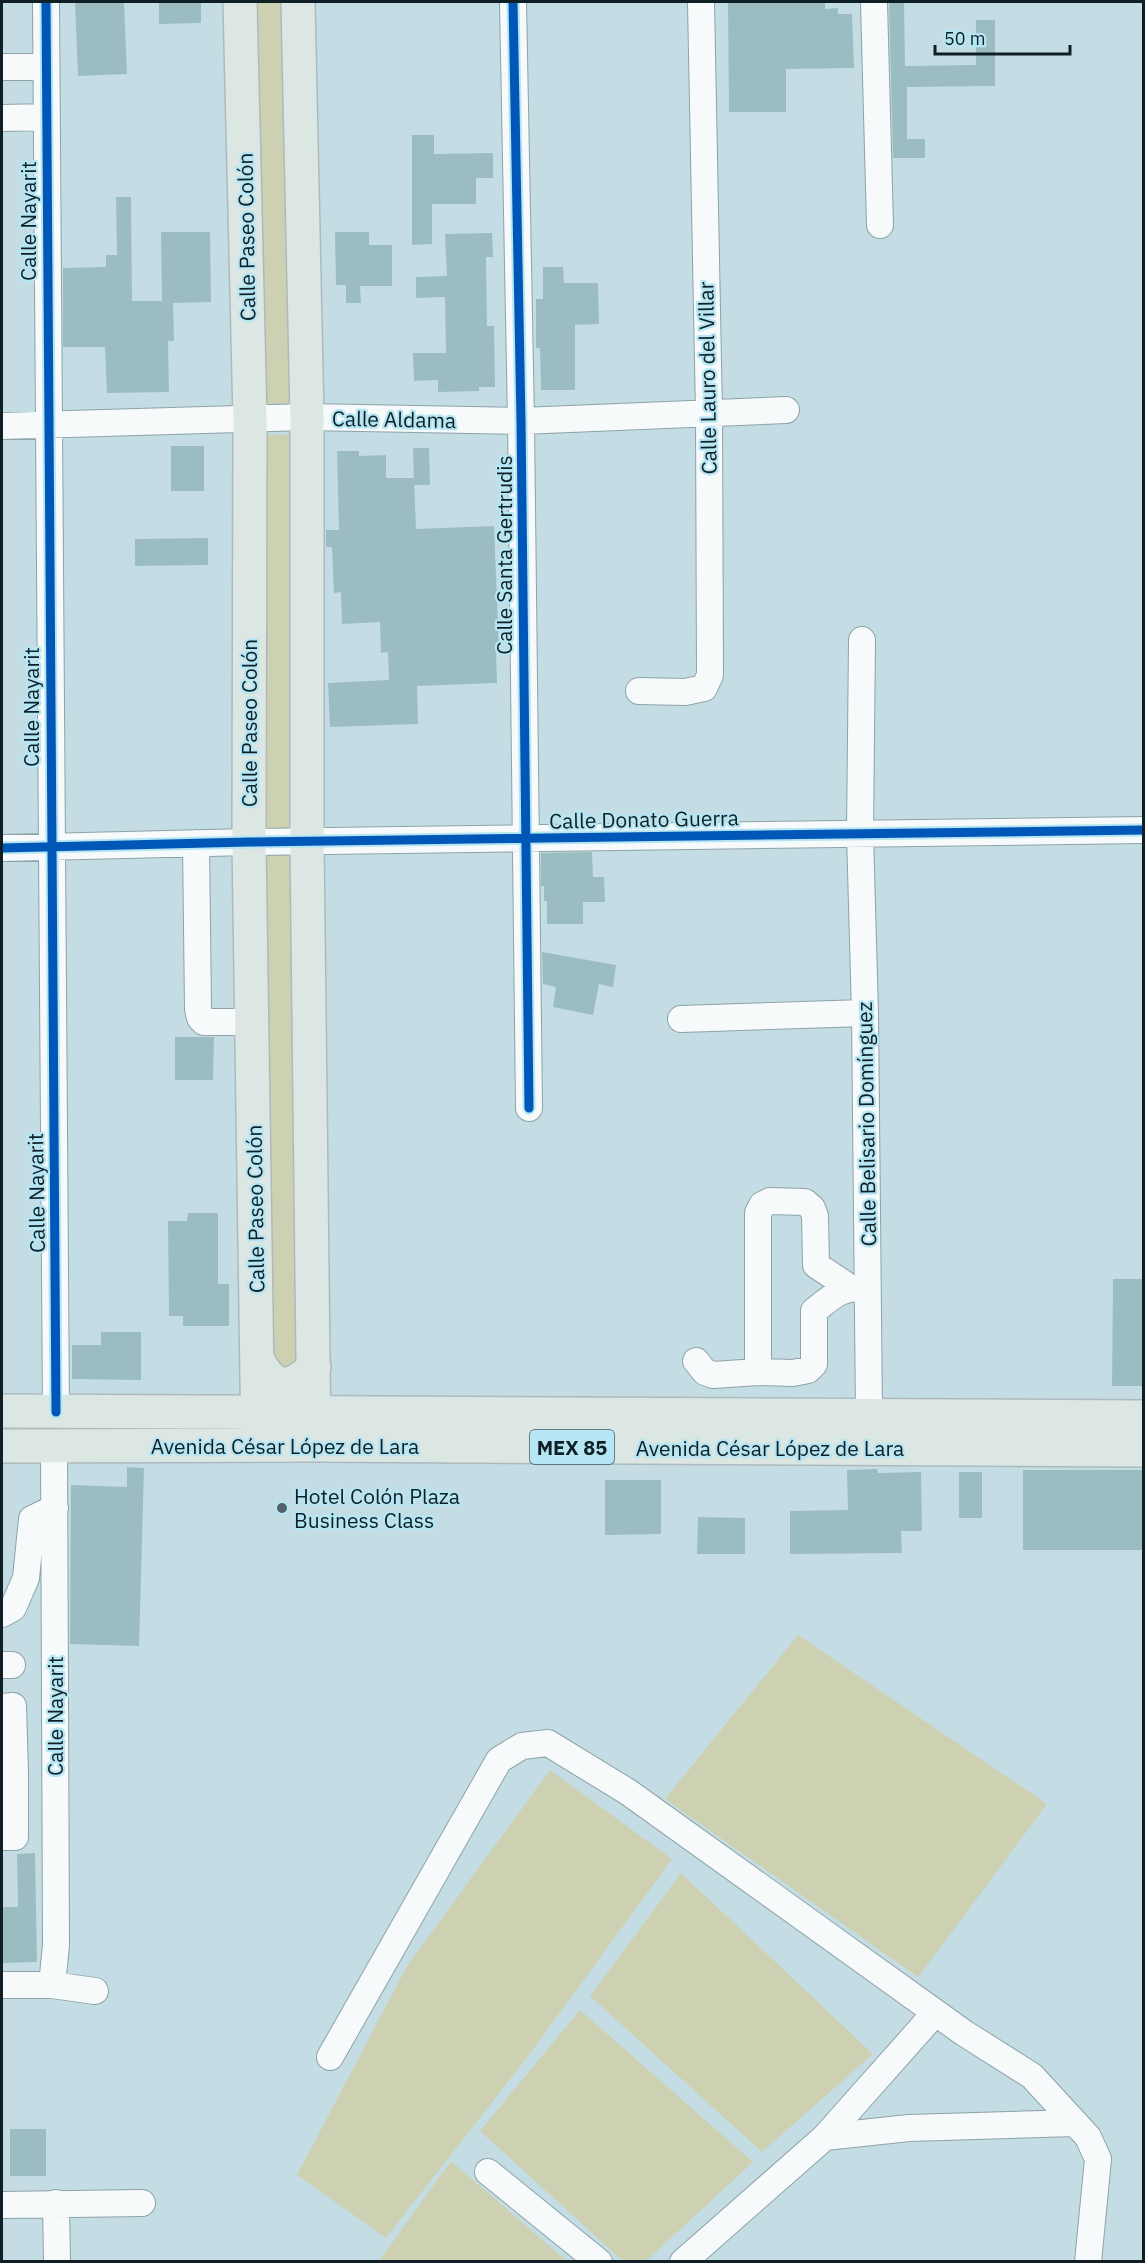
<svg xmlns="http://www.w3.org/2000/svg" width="1145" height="2263" font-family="'IBM Plex Sans',sans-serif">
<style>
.park{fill:#cdd1b1}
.building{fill:#9bbdc1}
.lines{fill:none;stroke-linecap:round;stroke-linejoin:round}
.minor-casing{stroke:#8ea2a7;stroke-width:28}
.major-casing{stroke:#acbabd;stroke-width:36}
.minor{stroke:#f6fafb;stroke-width:26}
.major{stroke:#dce6e3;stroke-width:33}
.cycleway-casing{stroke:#b6e5f3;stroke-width:13}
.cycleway{stroke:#0057b8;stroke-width:9}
.poi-dot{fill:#4e6268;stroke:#b6e5f3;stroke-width:2}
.labels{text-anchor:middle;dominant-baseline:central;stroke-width:4.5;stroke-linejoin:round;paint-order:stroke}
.shield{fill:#b6e5f3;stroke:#405b63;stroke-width:1.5}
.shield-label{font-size:20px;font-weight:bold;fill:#0e2025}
.street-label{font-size:21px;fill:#0e2025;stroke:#b6e5f3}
.poi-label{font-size:21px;fill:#0e2025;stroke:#b6e5f3;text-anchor:start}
</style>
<rect width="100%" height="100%" fill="#c4dde5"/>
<!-- park -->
<path class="park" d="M248,2H286L296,403L258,405Z
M259,434L296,435L303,836H258Z
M259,855H304L298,1373L273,1374Z
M798,1635L1047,1804L918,1977L665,1799Z
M550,1770L672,1859L529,2055L386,2238L297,2175L407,1966Z
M681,1873L873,2054L762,2152L590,1996Z
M580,2010L753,2162L646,2261H623L480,2131Z
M451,2161L567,2261H379Z"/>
<!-- building -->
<path class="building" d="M75,2H124L127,74L78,76Z
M159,2H201V23L159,24Z
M728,2H825V9L838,8V14H852L854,68L786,69V112H729Z
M889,2H904L905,66L976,65V20H995V86L907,87V139H925V158H893Z
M412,135H434V154L493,153V178H476V204H432V244L412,245Z
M116,197H131L132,301H162L161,232H210L211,302L173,303L174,341H168L169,392L107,393L105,347H63V268L106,267V255H117Z
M335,232H369V245H392V286H360L361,303H346V285H336Z
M492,233L493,257H486L487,326H494L495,387H479V391L438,392V380L414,381L413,353H446L445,297L416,298V277L447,276L445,234Z
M543,267H563L564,283H598L599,324L575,325V390H541L540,348H536V299H543Z
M171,446H204V491H171Z
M413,448H429L430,485H414Z
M337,451H359V456L386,455V478H414L416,529L494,526L499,651H496L497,683L417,686L418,724L330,727L328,683L389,680L388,652L381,653L380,622L342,624L341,592L334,593L332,547H326V530H339Z
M208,538V565L135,566V539Z
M592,852L593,877H604L605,902H583V924H547V901H544V886H541V853Z
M542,952L616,965L613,987L599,984L593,1015L553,1007L556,987L543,984Z
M175,1037H214L213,1080H175Z
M188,1213H218V1284H229V1326H183V1316H169L168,1221H187Z
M1113,1279H1143V1386H1112Z
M101,1332H141V1380L72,1379V1345H101Z
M127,1467L144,1468L139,1646L70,1644L71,1485L127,1487Z
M877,1469L878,1473L921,1472L922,1531H901L902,1553L790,1554V1511L848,1510L847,1470Z
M1023,1470H1143V1550H1023Z
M959,1472H982V1518H959Z
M605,1480H661V1534L605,1535Z
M698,1517L745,1518V1554H697Z
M35,1853L37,1962L2,1963V1907H18L17,1854Z
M10,2129H46V2176H10Z"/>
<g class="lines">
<!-- minor casing -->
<g class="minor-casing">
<path id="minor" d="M46,2L56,1412
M513,2L521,421L529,1108
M874,2L880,225
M2,67H46
M2,118L46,117
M2,426L307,417L521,421L786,410
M862,640L860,834L865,1013L869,1415
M639,691L685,692L704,688L710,675L709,413L701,2
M196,843L198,1009L200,1018L204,1022H253
M2,848L249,842L1144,830
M681,1019L865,1013
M696,1361L705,1372L713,1375L758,1372L793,1373L808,1370L814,1364V1311C832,1297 840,1287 864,1288
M758,1372V1213L762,1205L770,1201L805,1202L812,1208L815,1216L816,1265L849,1287
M2,1614L13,1608L26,1578L32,1519L55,1508
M2,1665H12
M2,1707L13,1706L15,1771L2,1772
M2,1837H15V1771
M2,1985H52L95,1991
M52,1985L56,1945L54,1447
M330,2057L499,1760L522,1746L548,1743L628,1792L964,2033L1032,2076L1088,2137L1098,2159L1088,2262
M825,2137L909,2128L1075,2123
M488,2172L599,2262
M56,2203L57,2262
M2,2205L142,2203
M683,2262L825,2137L935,2013"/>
</g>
<!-- major casing -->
<g class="major-casing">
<path id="major" d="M240,2L250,418L249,842L258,1445
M298,2L307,417V841L314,1445
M257,1358C272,1390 289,1392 314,1367
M2,1411L1144,1417
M2,1446L314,1445L1144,1450"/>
</g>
<!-- minor -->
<use href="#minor" class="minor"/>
<!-- major -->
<use href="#major" class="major"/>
<!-- cycleway casing -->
<g class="cycleway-casing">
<path id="cycleway" d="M46,2L56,1412
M513,2L521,421L529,1108
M2,848L249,842L1144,830"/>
</g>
<!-- cycleway -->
<use href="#cycleway" class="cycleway"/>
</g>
<!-- markers -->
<circle class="poi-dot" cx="282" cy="1508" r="6"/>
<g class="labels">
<!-- shield labels -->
<rect class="shield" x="530" y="1430" width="84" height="34" rx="4.5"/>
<g class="shield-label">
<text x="572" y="1447">MEX 85</text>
</g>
<!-- street labels -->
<g class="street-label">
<text transform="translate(28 221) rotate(-90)">Calle Nayarit</text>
<text transform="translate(246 237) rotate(-91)">Calle Paseo Colón</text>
<text transform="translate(707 378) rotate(-91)">Calle Lauro del Villar</text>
<text transform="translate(394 419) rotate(1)">Calle Aldama</text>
<text transform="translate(504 555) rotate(-90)">Calle Santa Gertrudis</text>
<text transform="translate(31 707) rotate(-90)">Calle Nayarit</text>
<text transform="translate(249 723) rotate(-90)">Calle Paseo Colón</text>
<text transform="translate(644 819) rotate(-1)">Calle Donato Guerra</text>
<text transform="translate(866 1124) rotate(-91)">Calle Belisario Domínguez</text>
<text transform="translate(36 1193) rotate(-91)">Calle Nayarit</text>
<text transform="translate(255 1209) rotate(-91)">Calle Paseo Colón</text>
<text x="285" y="1446">Avenida César López de Lara</text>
<text x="770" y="1448">Avenida César López de Lara</text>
<text transform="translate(55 1716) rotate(-90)">Calle Nayarit</text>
</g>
<!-- poi labels -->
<g class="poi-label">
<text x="294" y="1496">Hotel Colón Plaza<tspan x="294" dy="24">Business Class</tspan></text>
</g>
</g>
<!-- border -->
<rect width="1145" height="2263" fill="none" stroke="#0e2025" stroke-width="6"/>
<!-- scale -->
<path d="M935 45v9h135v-9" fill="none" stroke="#0e2025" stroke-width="3"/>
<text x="944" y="45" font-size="18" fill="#0e2025" stroke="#b6e5f3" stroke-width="4.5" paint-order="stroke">50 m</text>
</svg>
